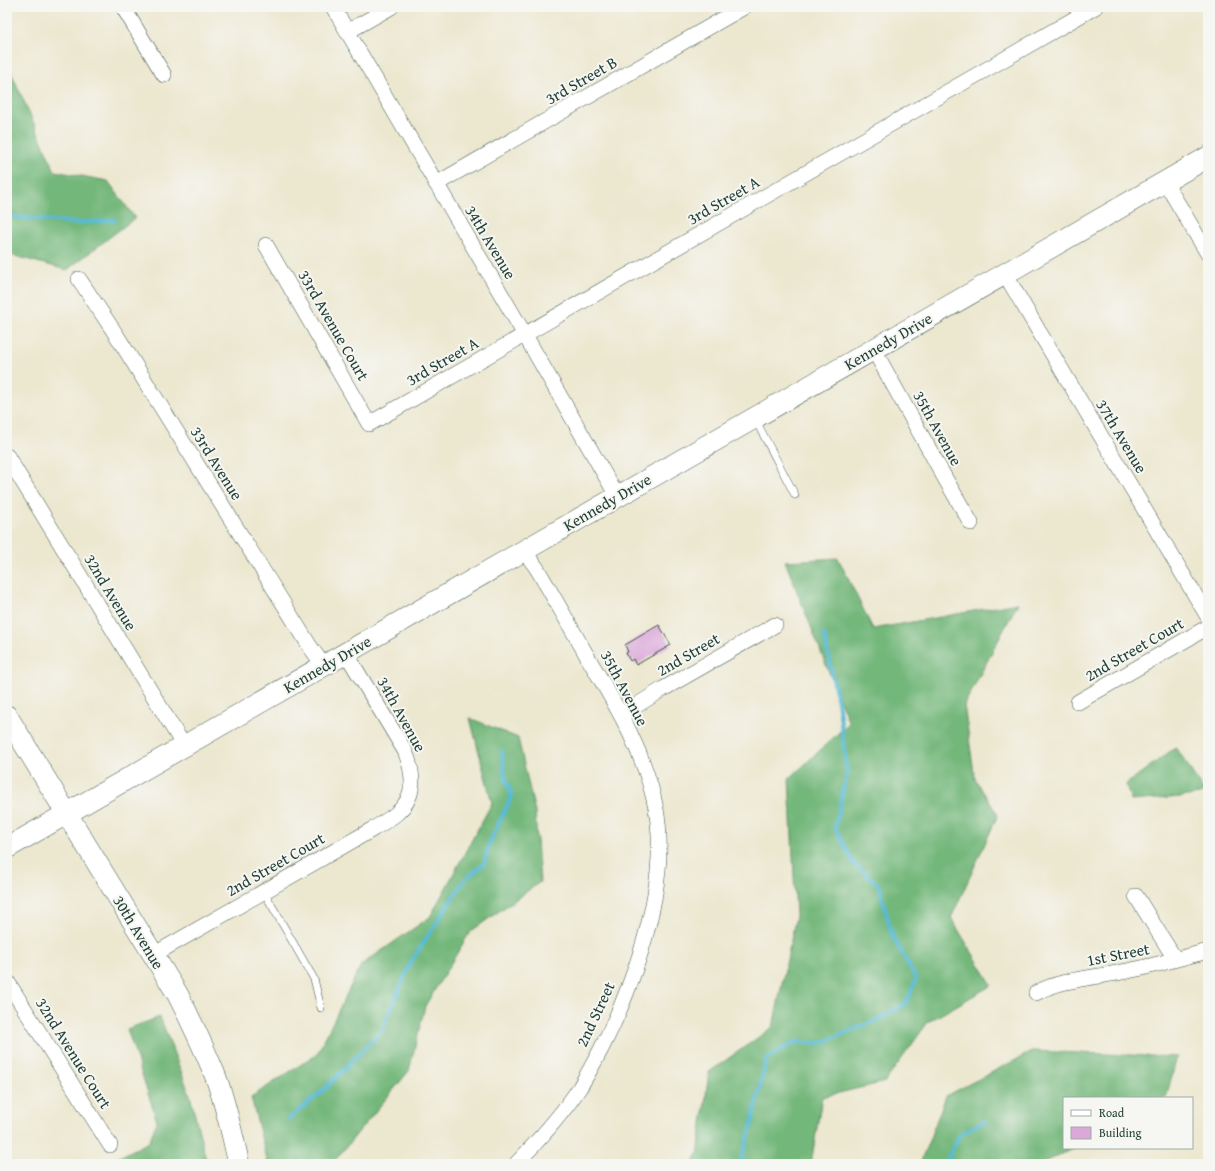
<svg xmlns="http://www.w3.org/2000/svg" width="1215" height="1171" font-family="'Gentium Book Plus',serif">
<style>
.forest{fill:#73b77a;stroke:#497a57}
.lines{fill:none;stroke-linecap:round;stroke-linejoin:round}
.stream{stroke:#57bad5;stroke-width:4}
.building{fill:#dba8da}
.lane-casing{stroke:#3e564b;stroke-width:8}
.street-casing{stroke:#3e564b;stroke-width:16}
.secondary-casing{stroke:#3e564b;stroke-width:22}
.lane{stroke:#fff;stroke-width:7}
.street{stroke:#fff;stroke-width:15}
.secondary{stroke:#fff;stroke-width:21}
.labels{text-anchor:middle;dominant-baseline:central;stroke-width:4;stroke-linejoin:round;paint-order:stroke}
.street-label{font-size:16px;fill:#1f3d34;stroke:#f6f6f2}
</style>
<rect width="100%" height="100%" fill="#f6f6f2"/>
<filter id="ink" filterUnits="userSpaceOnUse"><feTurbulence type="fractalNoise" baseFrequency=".025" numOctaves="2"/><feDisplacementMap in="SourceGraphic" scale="8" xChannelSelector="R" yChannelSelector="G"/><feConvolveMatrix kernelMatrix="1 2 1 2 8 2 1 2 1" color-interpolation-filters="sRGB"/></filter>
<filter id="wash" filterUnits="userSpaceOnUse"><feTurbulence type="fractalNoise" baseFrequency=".012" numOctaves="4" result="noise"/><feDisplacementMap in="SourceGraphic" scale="16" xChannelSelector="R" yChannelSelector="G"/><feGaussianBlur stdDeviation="0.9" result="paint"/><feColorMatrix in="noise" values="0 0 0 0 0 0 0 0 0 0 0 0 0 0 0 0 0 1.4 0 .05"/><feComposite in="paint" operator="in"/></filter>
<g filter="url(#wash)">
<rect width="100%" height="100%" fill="#ece7cf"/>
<!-- forest -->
<path class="forest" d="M7,58L11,72L55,171L108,181L135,218L67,270L7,254Z
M838,558L873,629L1018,603L964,705L975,779L998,815L951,918L992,985L928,1022L885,1082L822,1097L811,1164H692L698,1154L709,1072L773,1027L796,916L789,779L849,723L785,561Z
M470,718L518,738L535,812L540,882L470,932L425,1006L409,1071L332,1164H268L251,1097L317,1054L361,965L430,917L492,803Z
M1176,747L1205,793L1182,797L1131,801L1126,784Z
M160,1017L190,1095L207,1164H105L149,1142L157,1121L127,1029Z
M1033,1051L1177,1057L1166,1098H1064V1148H1075L1039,1164H920L946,1096Z"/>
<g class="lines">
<!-- stream -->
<path class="stream" d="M7,216L77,223L115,220
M289,1119L324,1090L382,1030L411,962L465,879L484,864L490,841L512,796L505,777L502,751
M740,1164L751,1128L766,1059L795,1042L821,1043L881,1018L906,1003L916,979L892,935L879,885L854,864L835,827L847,773L839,708L824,634
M945,1164L960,1134L985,1121"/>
</g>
<g id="blocks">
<!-- building -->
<path class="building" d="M659,625L671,645L636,665L633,659L630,661L626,653L628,652L625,645Z"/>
</g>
</g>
<g filter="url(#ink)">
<use href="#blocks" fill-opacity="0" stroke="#3e564b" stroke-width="1"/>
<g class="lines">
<!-- lane casing -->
<g class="lane-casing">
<path id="lane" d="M755,419L795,495
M264,892L314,979L321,1008"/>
</g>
<!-- street casing -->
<g class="street-casing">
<path id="street" d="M123,7L164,75
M333,7L525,335L617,496
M347,32L391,7
M1165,182L1208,254
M436,184L744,7
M266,245L369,424L1095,7
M1005,274L1208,617
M79,279L117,336L311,648L324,666
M874,350L946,480L971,523
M7,456L184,746
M1078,702L1208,627
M621,715L663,689L775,625
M1136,896L1175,959
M153,955L373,829C381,824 390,819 397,813C417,796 414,773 405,751L346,653
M7,981L110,1145
M1036,993C1062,979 1093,978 1122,972C1151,967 1179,958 1208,951
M516,1164C539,1140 562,1115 580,1087C624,1014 672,895 656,809C646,756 618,708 591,663C573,631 555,599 536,567L523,550"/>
</g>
<!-- secondary casing -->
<g class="secondary-casing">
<path id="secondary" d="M7,716L178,995C191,1021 204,1048 215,1075C226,1104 232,1134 239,1164
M7,848L1208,157"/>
</g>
<!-- lane -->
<use href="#lane" class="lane"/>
<!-- street -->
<use href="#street" class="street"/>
<!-- secondary -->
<use href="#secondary" class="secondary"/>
</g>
</g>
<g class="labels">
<!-- street labels -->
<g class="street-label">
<text transform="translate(581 80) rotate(-30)">3rd Street B</text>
<text transform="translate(723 200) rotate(-30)">3rd Street A</text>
<text transform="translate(491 242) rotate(59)">34th Avenue</text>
<text transform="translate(334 325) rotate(60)">33rd Avenue Court</text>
<text transform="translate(888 341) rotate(-30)">Kennedy Drive</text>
<text transform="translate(442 361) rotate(-30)">3rd Street A</text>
<text transform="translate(938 428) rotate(61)">35th Avenue</text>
<text transform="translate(1122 436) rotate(59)">37th Avenue</text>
<text transform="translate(217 463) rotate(58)">33rd Avenue</text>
<text transform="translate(607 502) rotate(-30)">Kennedy Drive</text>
<text transform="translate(111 592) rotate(59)">32nd Avenue</text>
<text transform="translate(1134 649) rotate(-30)">2nd Street Court</text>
<text transform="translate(688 654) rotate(-30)">2nd Street</text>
<text transform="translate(327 664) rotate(-30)">Kennedy Drive</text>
<text transform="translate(625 688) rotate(62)">35th Avenue</text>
<text transform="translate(402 714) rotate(61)">34th Avenue</text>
<text transform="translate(275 864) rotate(-30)">2nd Street Court</text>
<text transform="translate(139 932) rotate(59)">30th Avenue</text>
<text transform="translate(1118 954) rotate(-11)">1st Street</text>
<text transform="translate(595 1014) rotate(-65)">2nd Street</text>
<text transform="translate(74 1053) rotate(58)">32nd Avenue Court</text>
</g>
</g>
<!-- margin -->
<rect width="1215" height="1171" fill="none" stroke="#f6f6f2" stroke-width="24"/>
<!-- legend -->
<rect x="1063" y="1097" width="130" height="52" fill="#f6f6f2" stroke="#a0aca6"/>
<rect x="1071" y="1110" width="20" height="6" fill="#ffffff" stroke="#a0aca6"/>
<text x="1099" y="1117" font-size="12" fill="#1f3d34">Road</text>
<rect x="1071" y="1127" width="20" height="12" fill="#dba8da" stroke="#a0aca6"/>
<text x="1099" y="1137" font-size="12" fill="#1f3d34">Building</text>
</svg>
